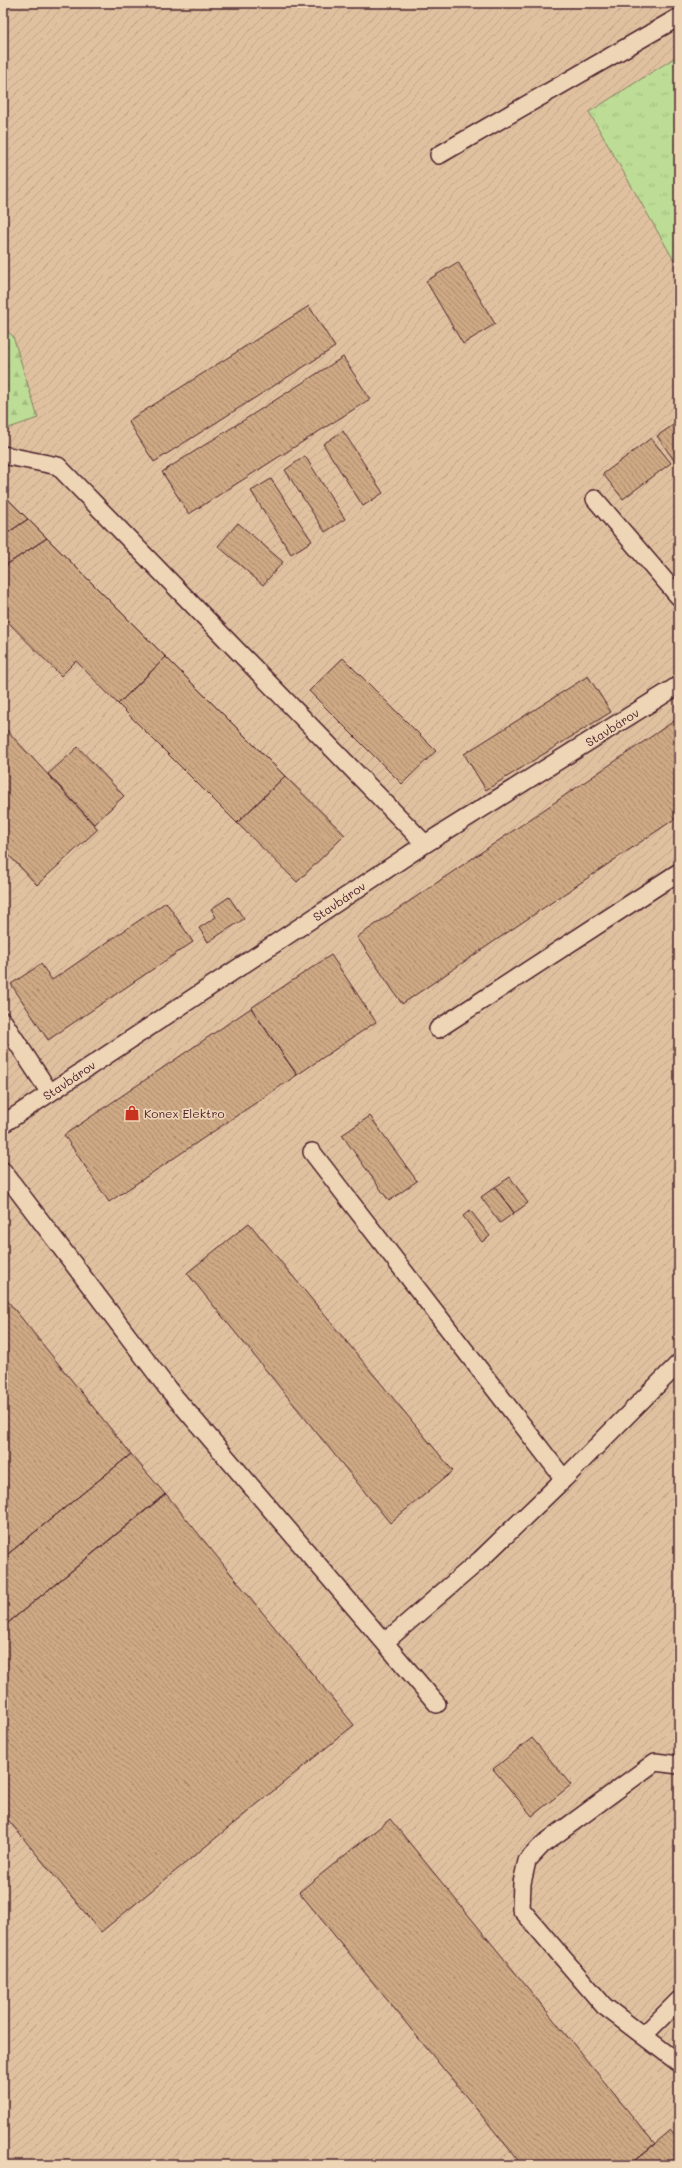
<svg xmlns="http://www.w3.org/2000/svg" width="682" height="2168" font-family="Mali,sans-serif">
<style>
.industrial{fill:url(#industrial-furrows)}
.grass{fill:url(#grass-tufts);stroke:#847e60}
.forest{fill:url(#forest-firs);stroke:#847e60}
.building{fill:url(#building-back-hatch);stroke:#4a1f2b}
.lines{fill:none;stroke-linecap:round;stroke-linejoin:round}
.service-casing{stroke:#4a1f2b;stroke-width:20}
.service{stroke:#eed5b6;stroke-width:17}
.labels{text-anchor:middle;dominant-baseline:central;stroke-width:3.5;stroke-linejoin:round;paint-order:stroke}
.street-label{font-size:12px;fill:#4a1f2b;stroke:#eed5b6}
.poi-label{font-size:12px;fill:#4a1f2b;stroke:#eed5b6;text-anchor:start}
</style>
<defs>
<pattern id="industrial-furrows" width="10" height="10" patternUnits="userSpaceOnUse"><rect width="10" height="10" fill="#dfc19f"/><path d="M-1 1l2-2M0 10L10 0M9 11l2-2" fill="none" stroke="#c1a589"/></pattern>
<pattern id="grass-tufts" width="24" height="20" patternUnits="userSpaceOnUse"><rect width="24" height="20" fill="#bddd96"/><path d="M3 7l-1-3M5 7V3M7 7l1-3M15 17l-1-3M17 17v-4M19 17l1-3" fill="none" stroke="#a4bd81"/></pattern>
<pattern id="forest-firs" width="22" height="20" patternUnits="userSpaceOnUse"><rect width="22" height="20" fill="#bddd96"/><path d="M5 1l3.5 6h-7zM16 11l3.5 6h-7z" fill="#a4bd81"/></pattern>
<pattern id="building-back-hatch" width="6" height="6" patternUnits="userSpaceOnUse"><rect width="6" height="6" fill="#cea984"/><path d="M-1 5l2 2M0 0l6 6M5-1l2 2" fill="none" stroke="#a9896c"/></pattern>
</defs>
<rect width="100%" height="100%" fill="#eacfae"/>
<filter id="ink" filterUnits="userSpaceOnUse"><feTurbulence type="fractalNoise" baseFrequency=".025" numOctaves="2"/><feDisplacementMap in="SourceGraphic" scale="8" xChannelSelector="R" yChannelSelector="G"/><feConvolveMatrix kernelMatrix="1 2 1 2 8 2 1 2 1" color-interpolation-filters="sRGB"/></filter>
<g filter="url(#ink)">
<!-- industrial -->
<path class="industrial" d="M3,3H679V2165H3Z"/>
<!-- grass -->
<path class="grass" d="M679,55V269L589,112Z"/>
<!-- forest -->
<path class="forest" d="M3,328L13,336L38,418L3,430Z"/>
<!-- building -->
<path class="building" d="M458,262L495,324L463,344L426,281Z
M309,306L335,347L154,462L128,421Z
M343,357L370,399L189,514L162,472Z
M679,421V461L676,463L657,436Z
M343,431L383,493L363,506L323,444Z
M651,438L671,463L623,499L603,474Z
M305,456L345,519L325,532L285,470Z
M271,479L312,541L291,554L251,491Z
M3,494L28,519L3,536Z
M28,519L47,538L3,567V536Z
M238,523L283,562L263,585L218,546Z
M47,538L166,657L118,704L76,661L61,676L3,617V567Z
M166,657L285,776L237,823L118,704Z
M343,658L436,751L402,784L309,691Z
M588,676L611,712L486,790L464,754Z
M677,719L679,722V816L402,1004L357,937Z
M3,726L98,829L37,885L3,849Z
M78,747L124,796L94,824L48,774Z
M285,776L345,835L297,882L237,823Z
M229,897L244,919L208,942L199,928L216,917L211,909Z
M166,902L193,942L48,1040L11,984L41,964L52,980Z
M331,955L376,1022L297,1075L251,1008Z
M251,1008L297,1075L109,1202L64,1135Z
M370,1116L417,1181L389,1201L342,1135Z
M510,1177L528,1203L514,1213L495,1187Z
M495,1187L514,1213L500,1223L481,1197Z
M470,1210L490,1236L482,1242L463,1216Z
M249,1223L453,1471L390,1523L187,1273Z
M7,1300L131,1454L3,1558V1303Z
M131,1454L165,1494L3,1627V1558Z
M166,1494L354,1725L101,1932L3,1814V1627Z
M532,1738L571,1785L532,1816L493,1769Z
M390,1819L655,2144L629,2165H522L299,1892Z
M671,2130L679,2140V2165H629Z"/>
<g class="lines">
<!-- service casing -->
<g class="service-casing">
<path id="service" d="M439,155L679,17
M3,455L58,466L425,844
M595,499L679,597
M3,1021L50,1093
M438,1029L679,872
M3,1124L425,844L679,685
M312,1152L564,1479
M3,1171L168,1389L437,1704
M385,1642L480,1560L564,1479L679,1363
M679,1765L655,1762L542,1845L527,1861L522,1883L521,1909L604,2006L679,2063
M643,2036L679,2000"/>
</g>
<!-- service -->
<use href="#service" class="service"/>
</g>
</g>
<!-- icons -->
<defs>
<g id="shop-bare" transform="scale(1.2)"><path d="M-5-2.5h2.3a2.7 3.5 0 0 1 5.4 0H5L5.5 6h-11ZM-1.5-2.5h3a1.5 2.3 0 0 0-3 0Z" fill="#c8321e" stroke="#eed5b6" stroke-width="2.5" paint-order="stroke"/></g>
</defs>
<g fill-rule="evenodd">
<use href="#shop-bare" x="132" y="1113"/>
</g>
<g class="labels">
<!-- street labels -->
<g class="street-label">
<text transform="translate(612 727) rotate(-32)">Stavbárov</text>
<text transform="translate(339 901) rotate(-34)">Stavbárov</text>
<text transform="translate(69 1080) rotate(-34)">Stavbárov</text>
</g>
<!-- poi labels -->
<g class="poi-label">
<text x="144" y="1113">Konex Elektro</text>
</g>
</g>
<!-- margin -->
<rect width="682" height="2168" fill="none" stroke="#eed5b6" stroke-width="16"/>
<rect x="8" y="8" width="666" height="2152" fill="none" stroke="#4a1f2b" stroke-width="1.5" filter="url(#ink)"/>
</svg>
